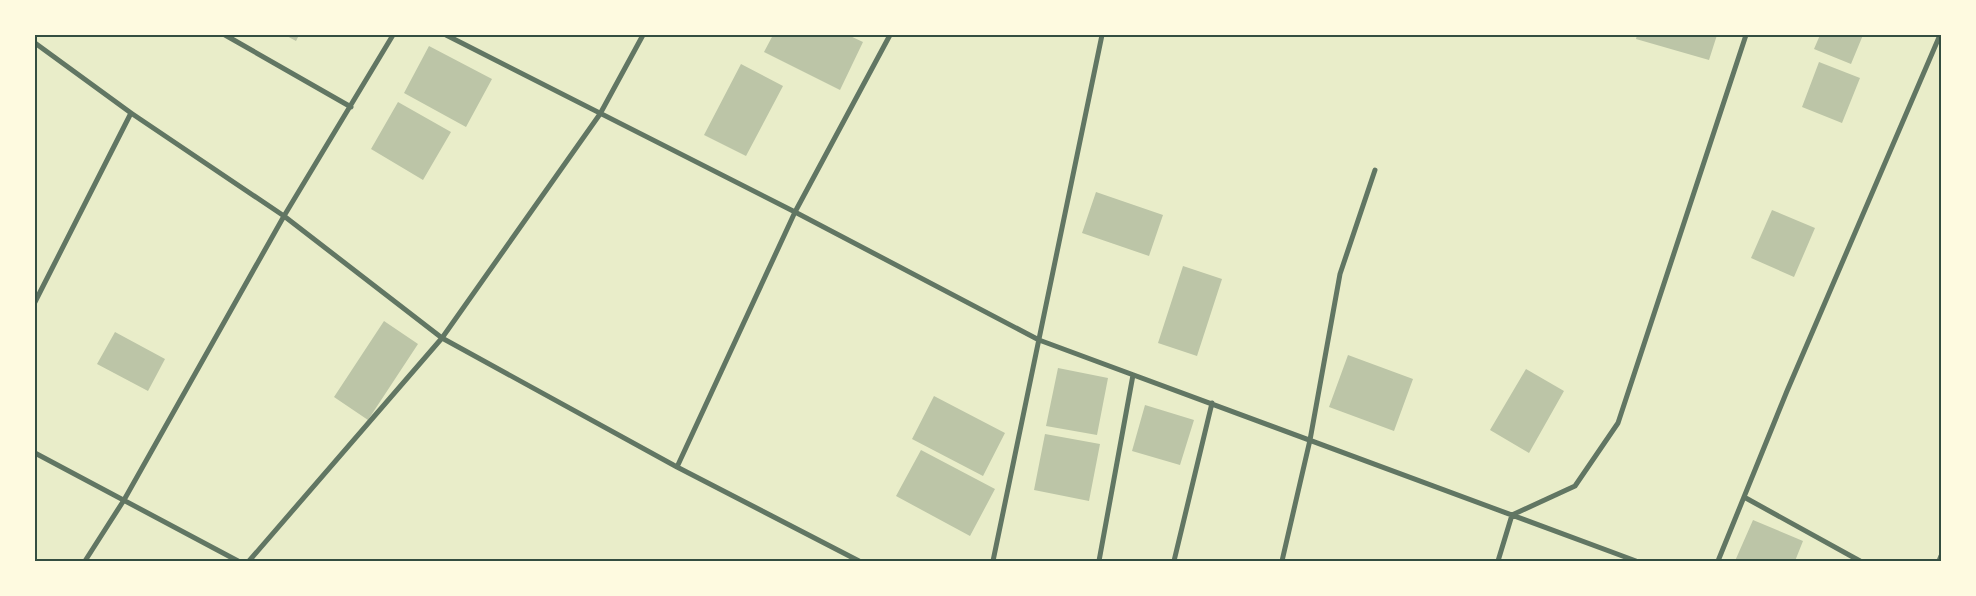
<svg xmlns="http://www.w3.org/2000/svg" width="1976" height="596" font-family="'Archivo Narrow',sans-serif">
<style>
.building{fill:#bcc5a7}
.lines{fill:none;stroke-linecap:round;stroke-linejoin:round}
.minor{stroke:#617663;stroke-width:5}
.neatline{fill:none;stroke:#344e41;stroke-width:2}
</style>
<rect width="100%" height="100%" fill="#e9edc9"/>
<!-- building -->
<path class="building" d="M285,35H299L296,41Z
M773,35H848L863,42L840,90L764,52Z
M1637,35H1717L1709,60L1636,39Z
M1820,35H1863L1851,64L1814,49Z
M429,46L492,79L466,127L404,93Z
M1819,62L1860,78L1842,123L1802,107Z
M741,64L783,86L746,156L704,135Z
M398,102L451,132L423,180L371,149Z
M1096,192L1163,215L1149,256L1082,233Z
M1772,210L1815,228L1794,277L1751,258Z
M1183,266L1222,279L1197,356L1158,343Z
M384,321L418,344L368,420L334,397Z
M115,332L165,359L148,391L97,364Z
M1348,355L1413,379L1394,431L1329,407Z
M1058,368L1108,378L1097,435L1046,426Z
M1526,369L1564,391L1529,453L1490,430Z
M934,396L1005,433L983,476L912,439Z
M1145,405L1194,420L1180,465L1132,451Z
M1045,434L1100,444L1089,501L1034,490Z
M921,450L995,489L970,536L896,496Z
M1753,520L1803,541L1795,561H1735Z"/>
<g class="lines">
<!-- minor -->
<path class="minor" d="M225,35L351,107
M446,35L795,212L1039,340L1636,561
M35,43L131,113L284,216L442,338L677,467L859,561
M35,302L131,113
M35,453L238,561
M677,467L795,212L890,35
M1744,497L1860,561
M85,561L124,500L284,216L393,35
M249,561L442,338L600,114L643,35
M993,561L1102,35
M1099,561L1133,375
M1174,561L1212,403
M1282,561L1310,440L1340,274L1375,170
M1498,561L1512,515L1575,486L1618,423L1746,35
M1718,561L1787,391L1940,35
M1939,561L1941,556"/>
</g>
<!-- border -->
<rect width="1976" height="596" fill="none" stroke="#fefae0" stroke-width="72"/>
<rect x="36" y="36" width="1904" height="524" class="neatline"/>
</svg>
